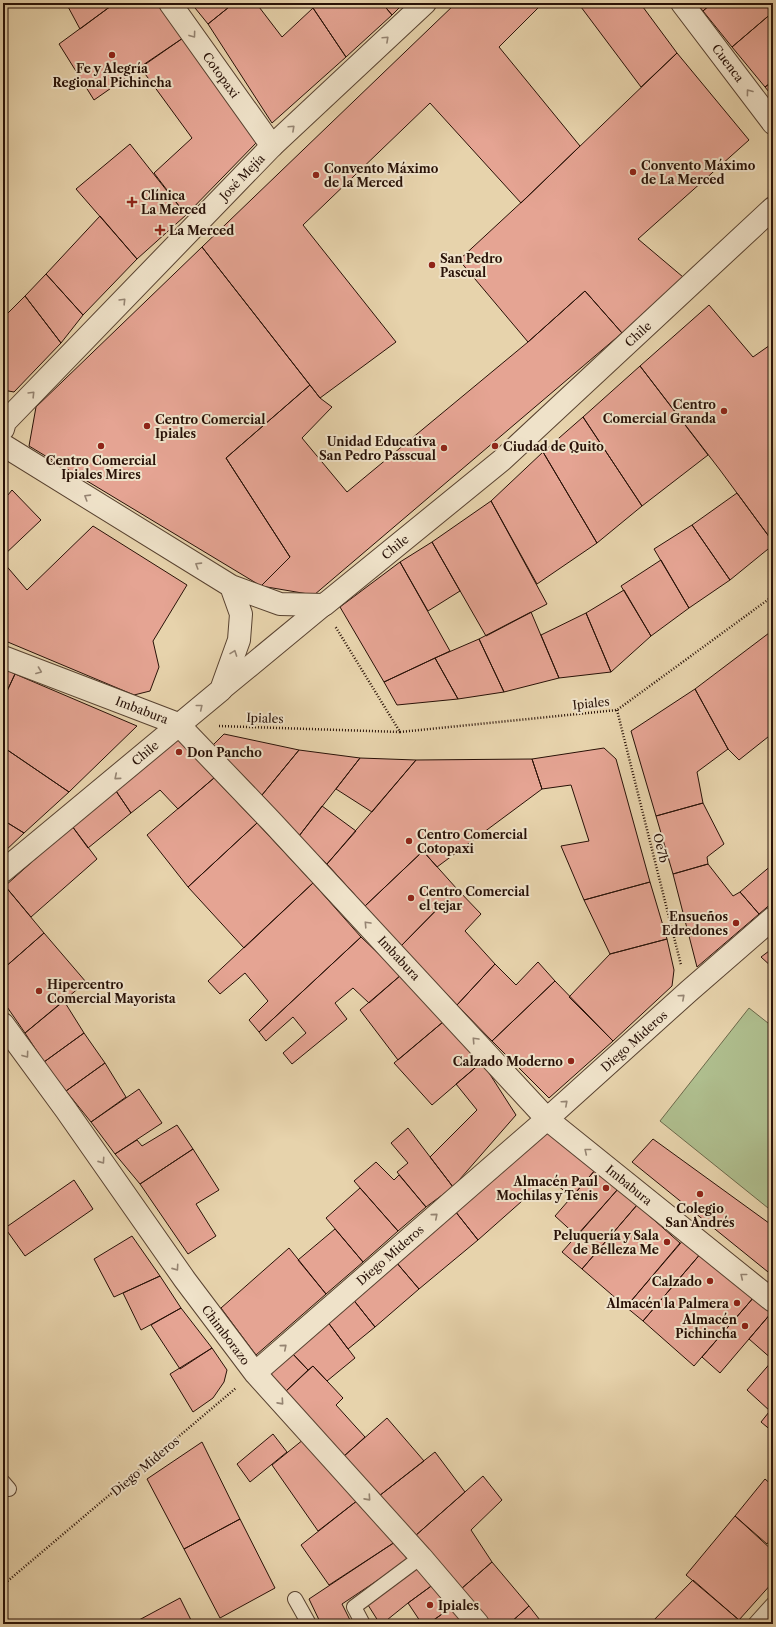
<svg xmlns="http://www.w3.org/2000/svg" width="776" height="1627" font-family="'Libre Caslon Text',serif">
<style>
.green{fill:#afbe8e;stroke:#6c684a}
.building{fill:#e5a493;stroke:#281107}
.lines{fill:none;stroke-linecap:round;stroke-linejoin:round}
.service-casing{stroke:#584230;stroke-width:16}
.pedestrian-casing{stroke:#584230;stroke-width:23}
.minor-casing{stroke:#584230;stroke-width:24}
.tertiary-casing{stroke:#584230;stroke-width:24}
.path{stroke:#281107;stroke-width:2.5;stroke-dasharray:1 2;stroke-linecap:butt}
.service{stroke:#efe2c9;stroke-width:14}
.pedestrian{stroke:#efe2c9;stroke-width:21}
.minor{stroke:#efe2c9;stroke-width:22}
.tertiary{stroke:#efe2c9;stroke-width:22}
.oneway{stroke:#958472}
.poi-dot{fill:#8f2418;stroke:#efe2c9;stroke-width:1.5}
.labels{text-anchor:middle;dominant-baseline:central;stroke-width:4;stroke-linejoin:round;paint-order:stroke}
.street-label{font-size:12px;fill:#281107;stroke:#efe2c9}
.poi-label{font-size:12px;font-weight:bold;fill:#281107;stroke:#efe2c9;text-anchor:start}
</style>
<rect width="100%" height="100%" fill="#e7d3ac"/>
<filter id="stains"><feTurbulence type="fractalNoise" baseFrequency=".005" numOctaves="4"/><feColorMatrix values="0 0 0 0 .2 0 0 0 0 .09 0 0 0 0 .02 0 0 0 .5 -.17"/></filter>
<radialGradient id="worn" r=".72"><stop offset=".6" stop-color="#630" stop-opacity="0"/><stop offset="1" stop-color="#630" stop-opacity=".3"/></radialGradient>
<!-- green -->
<path class="green" d="M749,1008L773,1027V1212L660,1121Z"/>
<!-- building -->
<path class="building" d="M66,3H115L80,29Z
M115,3H158L183,38L94,100L59,44Z
M191,3H234L208,24Z
M234,3H256L282,37L313,8L346,57L272,123L208,24Z
M319,3H382L392,15L346,57L313,8Z
M382,3H404L392,15Z
M456,3H543L499,47L580,146L521,203L430,103L303,225L396,342L320,398L202,247Z
M578,3H640L677,53L641,87Z
M696,3H712L703,11Z
M712,3H773V12L732,47L703,11Z
M773,12V81L765,87L732,47Z
M183,38L257,142L186,215L154,173L192,138L140,67Z
M677,53L749,140L638,239L683,277L622,333L585,291L528,342L459,260L526,198Z
M773,81V97L765,87Z
M130,144L186,215L137,259L76,189Z
M100,216L137,259L83,315L46,274Z
M202,247L310,385L226,458L290,557L261,586L29,446L36,407Z
M46,274L83,315L61,343L25,296Z
M585,291L622,333L314,595L261,586L290,557L226,458L310,385L320,398L332,407L302,438L347,492L528,342Z
M25,296L61,343L14,392L3,390V318Z
M709,305L753,357L773,343V542L720,470L640,366Z
M640,366L708,455L642,506L583,417Z
M583,417L642,506L597,543L543,452Z
M543,452L597,543L537,584L491,501Z
M12,490L41,520L3,556V501Z
M737,493L773,542V545L730,580L692,525Z
M491,501L547,604L486,636L432,542Z
M692,525L730,580L689,608L654,549Z
M93,526L187,585L153,641L159,667L150,691L134,695L3,640V619L8,613L3,611V562L27,590Z
M432,542L460,591L428,611L400,562Z
M661,560L689,608L651,636L621,586Z
M400,562L450,651L384,682L340,607Z
M624,590L651,636L611,672L586,613Z
M531,612L559,678L504,692L479,639Z
M586,613L611,672L559,678L541,635Z
M773,630V733L739,760L728,749L695,689Z
M479,639L504,692L458,699L435,658Z
M435,658L458,699L397,705L384,682Z
M3,668L15,674L6,693L3,691Z
M15,674L137,726L69,792L3,747V700Z
M695,689L728,749L697,772L703,803L656,816L631,731Z
M224,734L299,750L262,795L213,745Z
M178,739L214,778L178,809L160,790L131,813L116,791Z
M3,747L69,792L24,833L3,820Z
M604,748L616,759L650,882L584,900L561,846L589,841L571,785L542,789L532,759Z
M299,750L360,758L299,836L262,795Z
M360,758L416,760L372,812L336,789Z
M532,759L542,789L437,867L423,851L365,906L327,864L416,760Z
M214,778L257,823L188,887L147,835Z
M116,791L131,813L88,848L72,826Z
M703,803L724,844L707,857L708,864L673,874L656,816Z
M322,806L356,831L327,864L299,836Z
M3,820L24,833L3,853Z
M257,823L313,883L244,948L188,887Z
M72,826L97,859L31,917L5,886Z
M423,851L457,889L401,946L365,906Z
M708,864L733,896L740,892L759,914L697,967L673,874Z
M773,864V902L759,914L740,892Z
M650,882L667,939L610,954L584,900Z
M313,883L361,937L259,1032L249,1020L268,1001L245,973L220,994L208,981Z
M5,886L44,933L3,969V887Z
M457,889L481,914L465,931L495,964L457,1005L401,946Z
M44,933L86,982L25,1033L3,1001V969Z
M361,937L401,975L369,1003L353,988L335,1003L347,1019L292,1064L283,1053L306,1033L293,1017L266,1041L259,1032Z
M667,939L674,970L672,986L613,1041L569,997L610,954Z
M773,948V968L761,957Z
M538,962L555,981L492,1041L457,1005L495,964L516,985Z
M401,975L443,1022L398,1060L360,1010Z
M555,981L613,1041L549,1098L492,1041Z
M64,1001L84,1033L44,1062L25,1033Z
M443,1022L482,1062L432,1105L394,1063Z
M84,1033L105,1063L66,1091L44,1062Z
M482,1062L516,1115L453,1187L430,1157L477,1110L456,1084Z
M105,1063L126,1097L91,1122L66,1091Z
M139,1089L162,1123L115,1154L91,1122Z
M177,1125L193,1149L140,1184L115,1154L137,1140L142,1146Z
M545,1127L596,1169L572,1197L548,1178L478,1240L455,1211Z
M408,1128L453,1187L426,1207L397,1172L408,1163L391,1143Z
M653,1139L773,1226V1276L632,1162Z
M193,1149L219,1190L196,1204L216,1236L188,1254L140,1184Z
M376,1162L394,1180L399,1175L426,1207L398,1231L354,1181Z
M596,1169L618,1189L577,1236L555,1216Z
M74,1180L93,1209L25,1256L5,1228Z
M360,1188L398,1231L363,1262L326,1218Z
M618,1189L637,1205L582,1269L562,1252Z
M637,1205L680,1243L626,1307L582,1269Z
M455,1211L478,1240L419,1289L396,1262Z
M335,1229L363,1262L326,1294L298,1260Z
M132,1236L160,1276L114,1297L94,1259Z
M685,1238L702,1252L643,1321L626,1307Z
M289,1248L326,1294L256,1355L221,1308Z
M702,1252L754,1297L694,1366L643,1321Z
M396,1262L419,1289L375,1327L352,1298Z
M160,1276L181,1308L141,1330L123,1293Z
M754,1297L772,1312L720,1373L702,1357Z
M352,1298L375,1327L348,1349L327,1321Z
M181,1308L212,1348L180,1369L151,1325Z
M772,1312L773,1313V1407L770,1411L747,1390L773,1360L749,1339Z
M327,1321L355,1358L327,1381L313,1366L308,1370L291,1352Z
M212,1348L227,1370L224,1382L213,1398L193,1412L170,1374Z
M291,1352L308,1370L285,1392L269,1371Z
M313,1366L343,1398L336,1405L365,1437L343,1457L285,1392Z
M773,1407V1432L761,1422Z
M387,1418L424,1461L379,1496L343,1457Z
M273,1434L287,1452L250,1482L237,1464Z
M304,1439L358,1500L318,1531L272,1465Z
M202,1442L240,1519L184,1549L147,1479Z
M435,1452L465,1492L415,1536L379,1496Z
M483,1476L502,1500L471,1530L492,1562L461,1589L415,1536Z
M765,1479L773,1486V1536L767,1544L735,1516Z
M358,1500L395,1542L329,1585L301,1545Z
M735,1516L773,1551V1582L739,1620L686,1575Z
M240,1519L275,1588L220,1618L184,1549Z
M395,1542L408,1560L342,1604L352,1624H321L309,1599Z
M492,1562L529,1606L509,1624H491L461,1589Z
M419,1567L434,1584L408,1603L382,1624H380L368,1605Z
M693,1580L739,1620L735,1624H650Z
M434,1584L452,1607L428,1624H422L408,1603Z
M180,1598L193,1624H141L139,1620Z
M529,1606L543,1624H509Z
M452,1607L466,1624H428Z"/>
<g class="lines">
<!-- service casing -->
<g class="service-casing">
<path id="service" d="M3,1482L9,1489
M295,1599L309,1624
M363,1624L354,1607L421,1557
M755,1624L773,1604"/>
</g>
<!-- pedestrian casing -->
<g class="pedestrian-casing">
<path id="pedestrian" d="M221,690L324,605"/>
</g>
<!-- minor casing -->
<g class="minor-casing">
<path id="minor" d="M170,3L272,146
M682,3L773,123
M3,445L231,586L280,604L324,605L502,460L773,208
M3,657L178,724L271,821L547,1119L773,1301
M3,871L221,690L239,640L241,614L231,586
M3,1024L66,1110L185,1280L255,1373L421,1557L478,1624
M255,1373L547,1119L689,991L773,918"/>
</g>
<!-- tertiary casing -->
<g class="tertiary-casing">
<path id="tertiary" d="M3,429L5,422L272,146L425,3"/>
</g>
<!-- path -->
<path class="path" d="M617,710L681,965
M219,726L400,732L335,626
M400,732L617,710L773,596
M3,1585L236,1388"/>
<!-- service -->
<use href="#service" class="service"/>
<!-- pedestrian -->
<use href="#pedestrian" class="pedestrian"/>
<!-- minor -->
<use href="#minor" class="minor"/>
<!-- tertiary -->
<use href="#tertiary" class="tertiary"/>
</g>
<!-- one-way arrows -->
<defs><path id="oneway-chevron" d="M-2-3.5L2.5 0L-2 3.5" fill="none" stroke-width="1.6" stroke-linecap="round" stroke-linejoin="round"/></defs>
<g class="oneway">
<use href="#oneway-chevron" transform="translate(193 35) rotate(54)"/>
<use href="#oneway-chevron" transform="translate(386 39) rotate(-43)"/>
<use href="#oneway-chevron" transform="translate(749 92) rotate(-127)"/>
<use href="#oneway-chevron" transform="translate(292 128) rotate(-43)"/>
<use href="#oneway-chevron" transform="translate(123 301) rotate(-46)"/>
<use href="#oneway-chevron" transform="translate(32 394) rotate(-46)"/>
<use href="#oneway-chevron" transform="translate(87 497) rotate(-148)"/>
<use href="#oneway-chevron" transform="translate(198 565) rotate(-148)"/>
<use href="#oneway-chevron" transform="translate(234 653) rotate(-70)"/>
<use href="#oneway-chevron" transform="translate(39 671) rotate(21)"/>
<use href="#oneway-chevron" transform="translate(200 707) rotate(-39)"/>
<use href="#oneway-chevron" transform="translate(117 777) rotate(140)"/>
<use href="#oneway-chevron" transform="translate(367 924) rotate(-133)"/>
<use href="#oneway-chevron" transform="translate(682 997) rotate(-42)"/>
<use href="#oneway-chevron" transform="translate(475 1040) rotate(-133)"/>
<use href="#oneway-chevron" transform="translate(26 1055) rotate(54)"/>
<use href="#oneway-chevron" transform="translate(565 1103) rotate(-42)"/>
<use href="#oneway-chevron" transform="translate(587 1151) rotate(-141)"/>
<use href="#oneway-chevron" transform="translate(102 1161) rotate(55)"/>
<use href="#oneway-chevron" transform="translate(435 1216) rotate(-41)"/>
<use href="#oneway-chevron" transform="translate(176 1268) rotate(55)"/>
<use href="#oneway-chevron" transform="translate(743 1276) rotate(-141)"/>
<use href="#oneway-chevron" transform="translate(284 1347) rotate(-41)"/>
<use href="#oneway-chevron" transform="translate(281 1402) rotate(48)"/>
<use href="#oneway-chevron" transform="translate(368 1498) rotate(48)"/>
</g>
<!-- markers -->
<g class="poi-dot">
<circle cx="112" cy="55" r="4"/>
<circle cx="633" cy="172" r="4"/>
<circle cx="316" cy="175" r="4"/>
<path d="M130 196h4v4h4v4h-4v4h-4v-4h-4v-4h4z"/>
<path d="M158 224h4v4h4v4h-4v4h-4v-4h-4v-4h4z"/>
<circle cx="432" cy="265" r="4"/>
<circle cx="724" cy="411" r="4"/>
<circle cx="147" cy="426" r="4"/>
<circle cx="101" cy="446" r="4"/>
<circle cx="495" cy="446" r="4"/>
<circle cx="444" cy="448" r="4"/>
<circle cx="179" cy="752" r="4"/>
<circle cx="409" cy="841" r="4"/>
<circle cx="411" cy="898" r="4"/>
<circle cx="736" cy="923" r="4"/>
<circle cx="39" cy="991" r="4"/>
<circle cx="571" cy="1061" r="4"/>
<circle cx="606" cy="1188" r="4"/>
<circle cx="700" cy="1194" r="4"/>
<circle cx="667" cy="1242" r="4"/>
<circle cx="710" cy="1281" r="4"/>
<circle cx="737" cy="1303" r="4"/>
<circle cx="745" cy="1326" r="4"/>
<circle cx="430" cy="1605" r="4"/>
</g>
<g class="labels">
<!-- street labels -->
<g class="street-label">
<text transform="translate(728 63) rotate(53)">Cuenca</text>
<text transform="translate(221 75) rotate(54)">Cotopaxi</text>
<text transform="translate(242 177) rotate(-46)">José Mejía</text>
<text transform="translate(638 334) rotate(-43)">Chile</text>
<text transform="translate(395 547) rotate(-39)">Chile</text>
<text transform="translate(591 703) rotate(-6)">Ipiales</text>
<text transform="translate(142 710) rotate(21)">Imbabura</text>
<text transform="translate(265 718) rotate(2)">Ipiales</text>
<text transform="translate(145 753) rotate(-40)">Chile</text>
<text transform="translate(661 848) rotate(76)">Oe7b</text>
<text transform="translate(399 958) rotate(47)">Imbabura</text>
<text transform="translate(634 1041) rotate(-42)">Diego Mideros</text>
<text transform="translate(629 1185) rotate(39)">Imbabura</text>
<text transform="translate(390 1255) rotate(-41)">Diego Mideros</text>
<text transform="translate(226 1335) rotate(53)">Chimborazo</text>
<text transform="translate(145 1466) rotate(-40)">Diego Mideros</text>
</g>
<!-- poi labels -->
<g class="poi-label">
<text x="112" y="68" text-anchor="middle">Fe y Alegría<tspan x="112" dy="14">Regional Pichincha</tspan></text>
<text x="641" y="165">Convento Máximo<tspan x="641" dy="14">de La Merced</tspan></text>
<text x="324" y="168">Convento Máximo<tspan x="324" dy="14">de la Merced</tspan></text>
<text x="141" y="195">Clínica<tspan x="141" dy="14">La Merced</tspan></text>
<text x="169" y="230">La Merced</text>
<text x="440" y="258">San Pedro<tspan x="440" dy="14">Pascual</tspan></text>
<text x="716" y="404" text-anchor="end">Centro<tspan x="716" dy="14">Comercial Granda</tspan></text>
<text x="155" y="419">Centro Comercial<tspan x="155" dy="14">Ipiales</tspan></text>
<text x="436" y="441" text-anchor="end">Unidad Educativa<tspan x="436" dy="14">San Pedro Passcual</tspan></text>
<text x="503" y="446">Ciudad de Quito</text>
<text x="101" y="460" text-anchor="middle">Centro Comercial<tspan x="101" dy="14">Ipiales Mires</tspan></text>
<text x="187" y="752">Don Pancho</text>
<text x="417" y="834">Centro Comercial<tspan x="417" dy="14">Cotopaxi</tspan></text>
<text x="419" y="891">Centro Comercial<tspan x="419" dy="14">el tejar</tspan></text>
<text x="728" y="916" text-anchor="end">Ensueños<tspan x="728" dy="14">Edredones</tspan></text>
<text x="47" y="984">Hipercentro<tspan x="47" dy="14">Comercial Mayorista</tspan></text>
<text x="563" y="1061" text-anchor="end">Calzado Moderno</text>
<text x="598" y="1181" text-anchor="end">Almacén Paul<tspan x="598" dy="14">Mochilas y Tenis</tspan></text>
<text x="700" y="1208" text-anchor="middle">Colegio<tspan x="700" dy="14">San Andrés</tspan></text>
<text x="659" y="1235" text-anchor="end">Peluquería y Sala<tspan x="659" dy="14">de Belleza Me</tspan></text>
<text x="702" y="1281" text-anchor="end">Calzado</text>
<text x="729" y="1303" text-anchor="end">Almacén la Palmera</text>
<text x="737" y="1319" text-anchor="end">Almacén<tspan x="737" dy="14">Pichincha</tspan></text>
<text x="438" y="1605">Ipiales</text>
</g>
</g>
<!-- margin -->
<rect width="776" height="1627" fill="none" stroke="#e7d3ac" stroke-width="16"/>
<rect x="4" y="4" width="768" height="1619" fill="none" stroke="#281107" stroke-width="2"/>
<rect x="8" y="8" width="760" height="1611" fill="none" stroke="#281107"/>
<rect width="100%" height="100%" filter="url(#stains)"/>
<rect width="100%" height="100%" fill="url(#worn)"/>
</svg>
